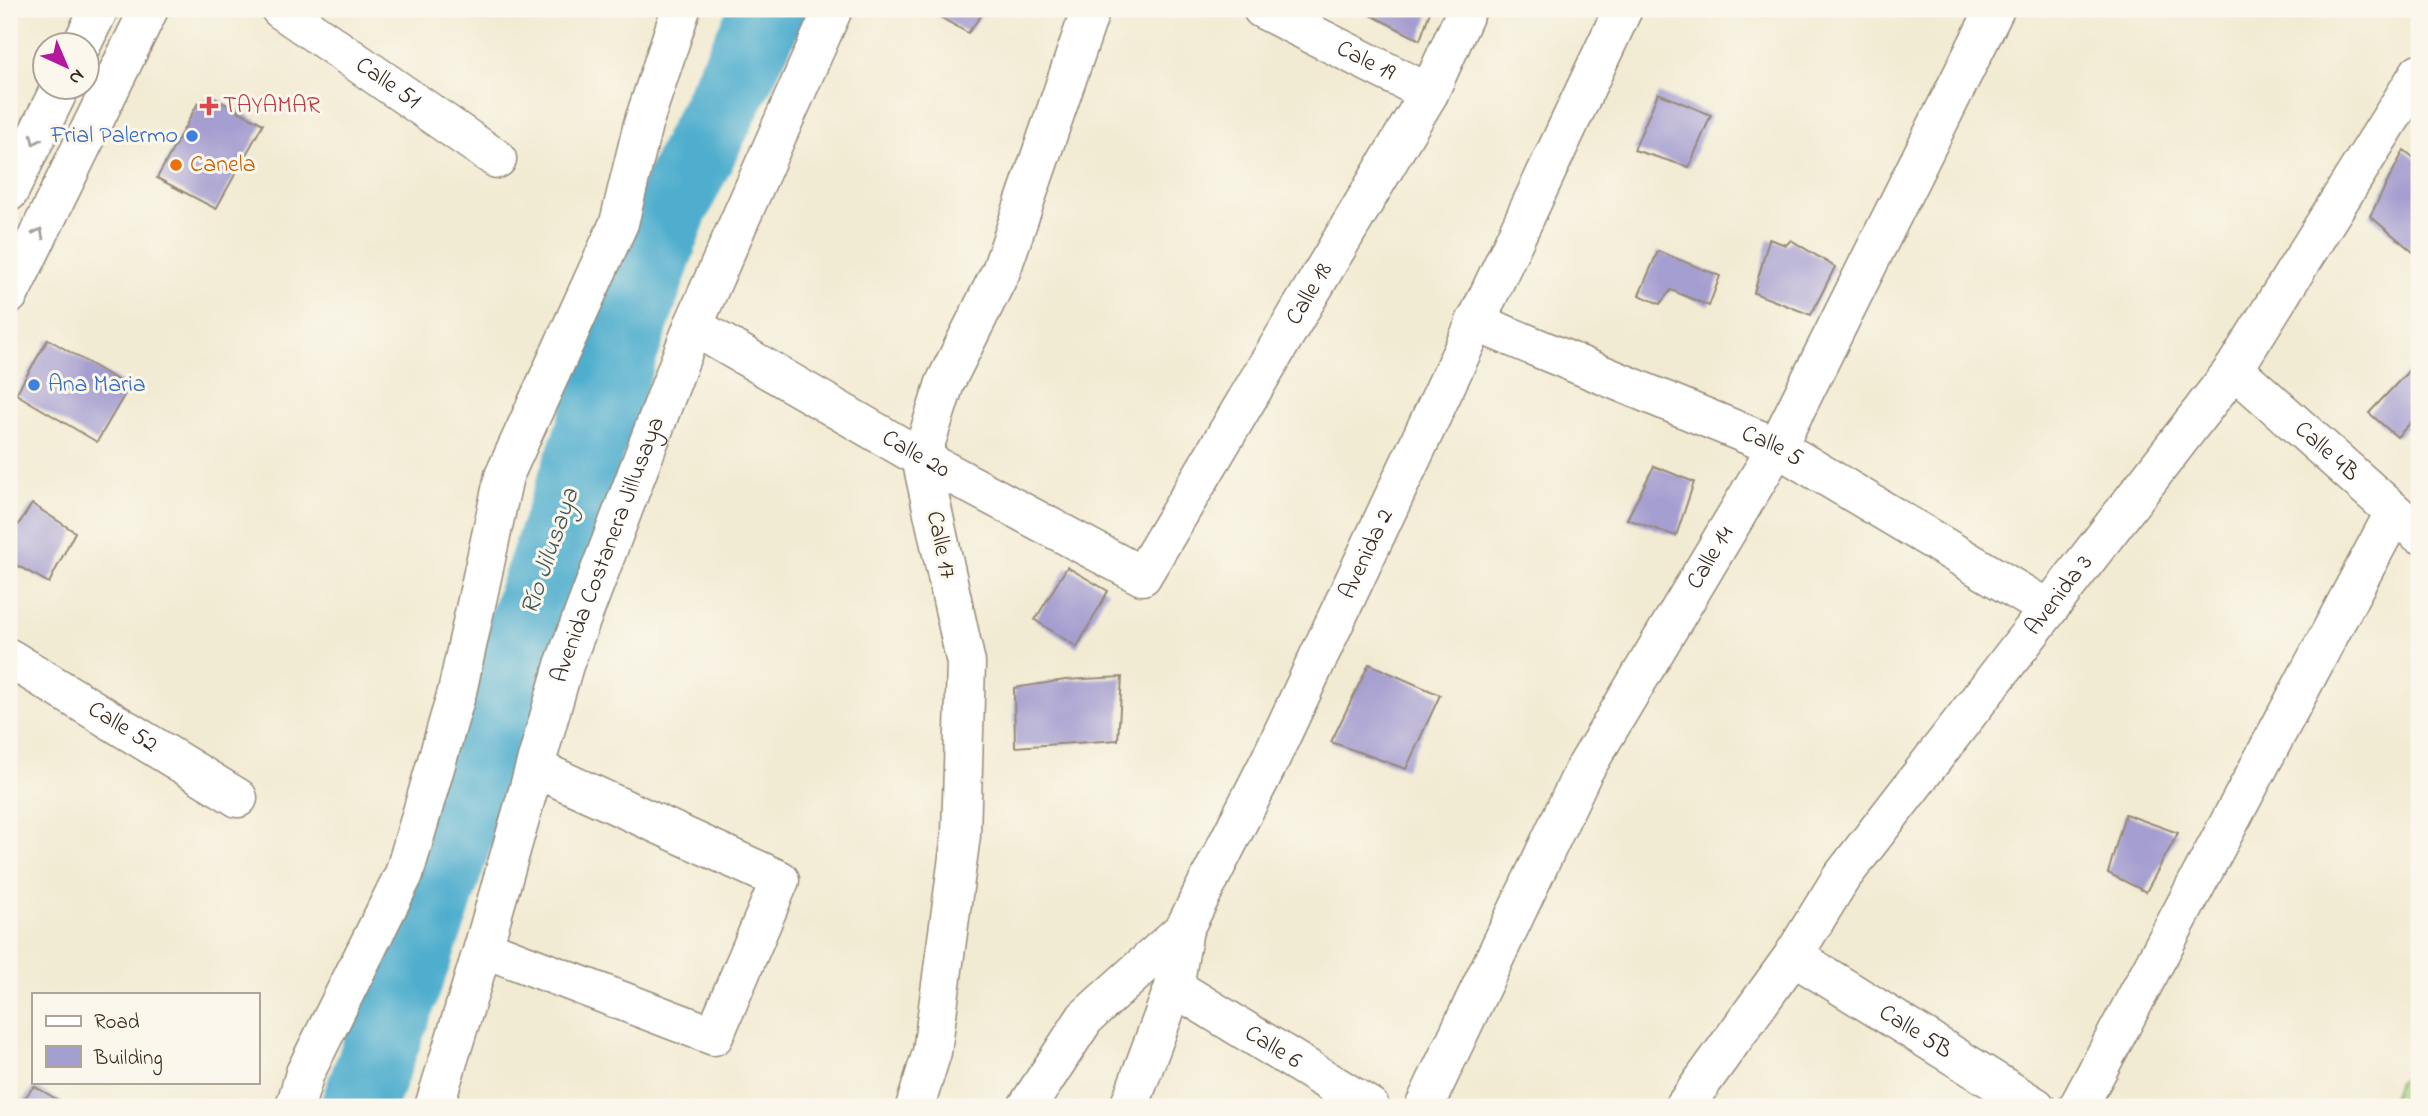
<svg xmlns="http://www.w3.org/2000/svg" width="2428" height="1116" font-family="'Indie Flower',sans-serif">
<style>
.green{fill:#a8d480;stroke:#727f4f;stroke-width:2}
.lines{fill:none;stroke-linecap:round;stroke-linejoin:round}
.river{stroke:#50aece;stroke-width:75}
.building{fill:#a59ed0}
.street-casing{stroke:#968a78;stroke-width:41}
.primary-casing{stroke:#968a78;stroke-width:41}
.street{stroke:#fff;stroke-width:38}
.primary{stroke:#fff;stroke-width:38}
.oneway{stroke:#a79f9a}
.health-dot{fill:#e0444e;stroke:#fbf7ec;stroke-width:2.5}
.shop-dot{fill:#3f7fe0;stroke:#fbf7ec;stroke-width:2.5}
.food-dot{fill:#e8710a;stroke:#fbf7ec;stroke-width:2.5}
.labels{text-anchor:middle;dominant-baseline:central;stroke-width:6;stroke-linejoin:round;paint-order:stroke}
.street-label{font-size:24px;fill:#3b2a1e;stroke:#fbf7ec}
.health-label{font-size:24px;fill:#be3a42;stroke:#fbf7ec;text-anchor:start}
.shop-label{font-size:24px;fill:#366cbe;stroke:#fbf7ec;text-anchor:end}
.food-label{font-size:24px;fill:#c56008;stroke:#fbf7ec;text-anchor:start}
.water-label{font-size:26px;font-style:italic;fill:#42585c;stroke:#fbf7ec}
</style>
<rect width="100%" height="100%" fill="#fbf7ec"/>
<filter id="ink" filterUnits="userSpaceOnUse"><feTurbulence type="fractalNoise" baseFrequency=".0143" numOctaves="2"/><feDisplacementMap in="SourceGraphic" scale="14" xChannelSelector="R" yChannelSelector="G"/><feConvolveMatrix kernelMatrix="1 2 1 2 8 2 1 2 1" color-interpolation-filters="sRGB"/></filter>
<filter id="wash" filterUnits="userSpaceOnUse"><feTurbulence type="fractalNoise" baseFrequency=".00686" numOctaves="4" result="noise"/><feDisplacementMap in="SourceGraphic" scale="28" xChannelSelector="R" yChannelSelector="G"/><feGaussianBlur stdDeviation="1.57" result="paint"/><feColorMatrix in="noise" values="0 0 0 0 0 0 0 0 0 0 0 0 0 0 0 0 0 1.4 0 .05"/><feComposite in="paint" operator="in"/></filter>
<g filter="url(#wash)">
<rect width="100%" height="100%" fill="#f2ebd3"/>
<!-- green -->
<path class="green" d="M2419,1067V1107H2389L2398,1082Z"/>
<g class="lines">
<!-- river -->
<path class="river" d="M358,1107L431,911L500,698L671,207L769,9"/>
</g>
<g id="blocks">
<!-- building -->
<path class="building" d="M926,9H986L968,33Z
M1359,9H1431L1420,40Z
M1658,93L1711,115L1689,167L1634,150Z
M214,98L263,124L216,209L157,178L198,103Z
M2404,150L2419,162V257L2370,216Z
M1769,239L1786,245L1791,240L1835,267L1811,315L1754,293Z
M1658,251L1720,276L1709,306L1671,290L1660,304L1639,295Z
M48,339L129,387L97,442L16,394Z
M2415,364L2419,368V414L2397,437L2369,413Z
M1654,466L1694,482L1676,536L1627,519Z
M32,504L75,532L49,583L9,561V533L12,534Z
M1067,567L1108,591L1077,647L1035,620Z
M1369,664L1440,695L1406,769L1331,742Z
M1122,677L1118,740L1015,747L1014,688L1065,680Z
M2125,814L2178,833L2146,892L2108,873Z
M34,1086L70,1107H18Z"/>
</g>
</g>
<g filter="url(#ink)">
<use href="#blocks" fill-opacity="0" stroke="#968a78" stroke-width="2"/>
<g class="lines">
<!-- street casing -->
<g class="street-casing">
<g id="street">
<path id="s1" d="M280,9L497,159"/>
<path id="s2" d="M1262,9L1429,93"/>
<path id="s3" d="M1475,322L1777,447L2048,609"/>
<path id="s4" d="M693,326L921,458L1142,576L1429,93L1467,9"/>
<path id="s5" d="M2234,369L2419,534"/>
<path id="s6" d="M9,658L238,798"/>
<path d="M483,948L714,1036L780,880L535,768"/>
<path id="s7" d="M1793,956L2036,1107"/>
<path id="s8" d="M1174,987L1370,1107"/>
<path d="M295,1107L305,1073L404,874L457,692L504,476L619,223L643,124L681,9"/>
<path id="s9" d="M434,1107L483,948L564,665L693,326L833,9"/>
<path d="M915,1107L932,1052L961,835L966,663L921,458L945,383L1001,271L1091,9"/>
<path d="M1027,1107L1085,1018L1184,929"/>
<path id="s10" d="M1129,1107L1174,987L1184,929L1270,760L1623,9"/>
<path id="s11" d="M1424,1107L1583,772L1777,447L1995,9"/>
<path id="s12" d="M1684,1107L1793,956L1841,878L2234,369L2419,73"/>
<path d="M2078,1107L2394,513"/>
</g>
</g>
<!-- primary casing -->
<g class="primary-casing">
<path id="primary" d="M81,46L99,9
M9,192L60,88
M9,295L149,9"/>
</g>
<!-- street -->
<use href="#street" class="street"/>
<!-- primary -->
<use href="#primary" class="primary"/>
</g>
<!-- one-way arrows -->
<defs><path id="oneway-chevron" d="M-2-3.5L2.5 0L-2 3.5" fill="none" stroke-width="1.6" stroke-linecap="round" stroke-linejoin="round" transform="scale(1.75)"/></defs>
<g class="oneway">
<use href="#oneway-chevron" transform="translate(35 140) rotate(116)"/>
<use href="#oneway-chevron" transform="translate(39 233) rotate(-64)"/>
</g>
</g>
<!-- markers -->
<path class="health-dot" d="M205.5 95.5h7v7h7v7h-7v7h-7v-7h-7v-7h7z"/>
<g class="shop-dot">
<circle cx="192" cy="136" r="7"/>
<circle cx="34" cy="385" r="7"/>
</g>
<circle class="food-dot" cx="176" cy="165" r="7"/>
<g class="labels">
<!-- street labels -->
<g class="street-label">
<text stroke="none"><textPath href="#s2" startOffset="116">Cale 19</textPath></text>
<text stroke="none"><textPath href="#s1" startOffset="131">Calle 51</textPath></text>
<text stroke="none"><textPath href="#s4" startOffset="842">Calle 18</textPath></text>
<text stroke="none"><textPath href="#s3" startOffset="322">Calle 5</textPath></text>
<text stroke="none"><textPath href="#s5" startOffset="124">Calle 4B</textPath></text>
<text stroke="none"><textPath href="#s4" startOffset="257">Calle 20</textPath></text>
<text transform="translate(940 545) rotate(78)">Calle 17</text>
<text stroke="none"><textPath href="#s9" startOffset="584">Avenida Costanera Jillusaya</textPath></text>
<text stroke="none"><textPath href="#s10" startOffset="604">Avenida 2</textPath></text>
<text stroke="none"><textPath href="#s11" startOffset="620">Calle 14</textPath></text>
<text stroke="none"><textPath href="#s12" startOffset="635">Avenida 3</textPath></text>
<text stroke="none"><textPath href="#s6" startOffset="133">Calle 52</textPath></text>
<text stroke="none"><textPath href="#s7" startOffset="144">Calle 5B</textPath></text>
<text stroke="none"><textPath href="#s8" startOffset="116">Calle 6</textPath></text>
</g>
<!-- health labels -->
<g class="health-label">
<text x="223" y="106">TAYAMAR</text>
</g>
<!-- shop labels -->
<g class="shop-label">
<text x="178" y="136">Frial Palermo</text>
<text x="48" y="385" text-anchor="start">Ana Maria</text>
</g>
<!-- food labels -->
<g class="food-label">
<text x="190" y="165">Canela</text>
</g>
<!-- water labels -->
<g class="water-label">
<text transform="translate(551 552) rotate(-71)">Río Jilusaya</text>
</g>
</g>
<!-- margin -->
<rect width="2428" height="1116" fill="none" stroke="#fbf7ec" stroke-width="35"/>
<!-- legend -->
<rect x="32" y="993" width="228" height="91" fill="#fbf7ec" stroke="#aea59a" stroke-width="2"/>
<rect x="46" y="1016" width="35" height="10" fill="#ffffff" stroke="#aea59a" stroke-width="2"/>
<text x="94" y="1028" font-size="21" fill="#3b2a1e">Road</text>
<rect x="46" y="1046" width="35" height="21" fill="#a59ed0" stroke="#aea59a" stroke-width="2"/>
<text x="94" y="1064" font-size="21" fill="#3b2a1e">Building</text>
<!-- north arrow -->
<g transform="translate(66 66) rotate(136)"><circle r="33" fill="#fbf7ec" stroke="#aea59a" stroke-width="2"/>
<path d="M0-5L12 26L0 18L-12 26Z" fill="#b5179e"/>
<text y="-10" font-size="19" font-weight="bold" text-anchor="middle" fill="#3b2a1e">N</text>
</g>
</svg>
